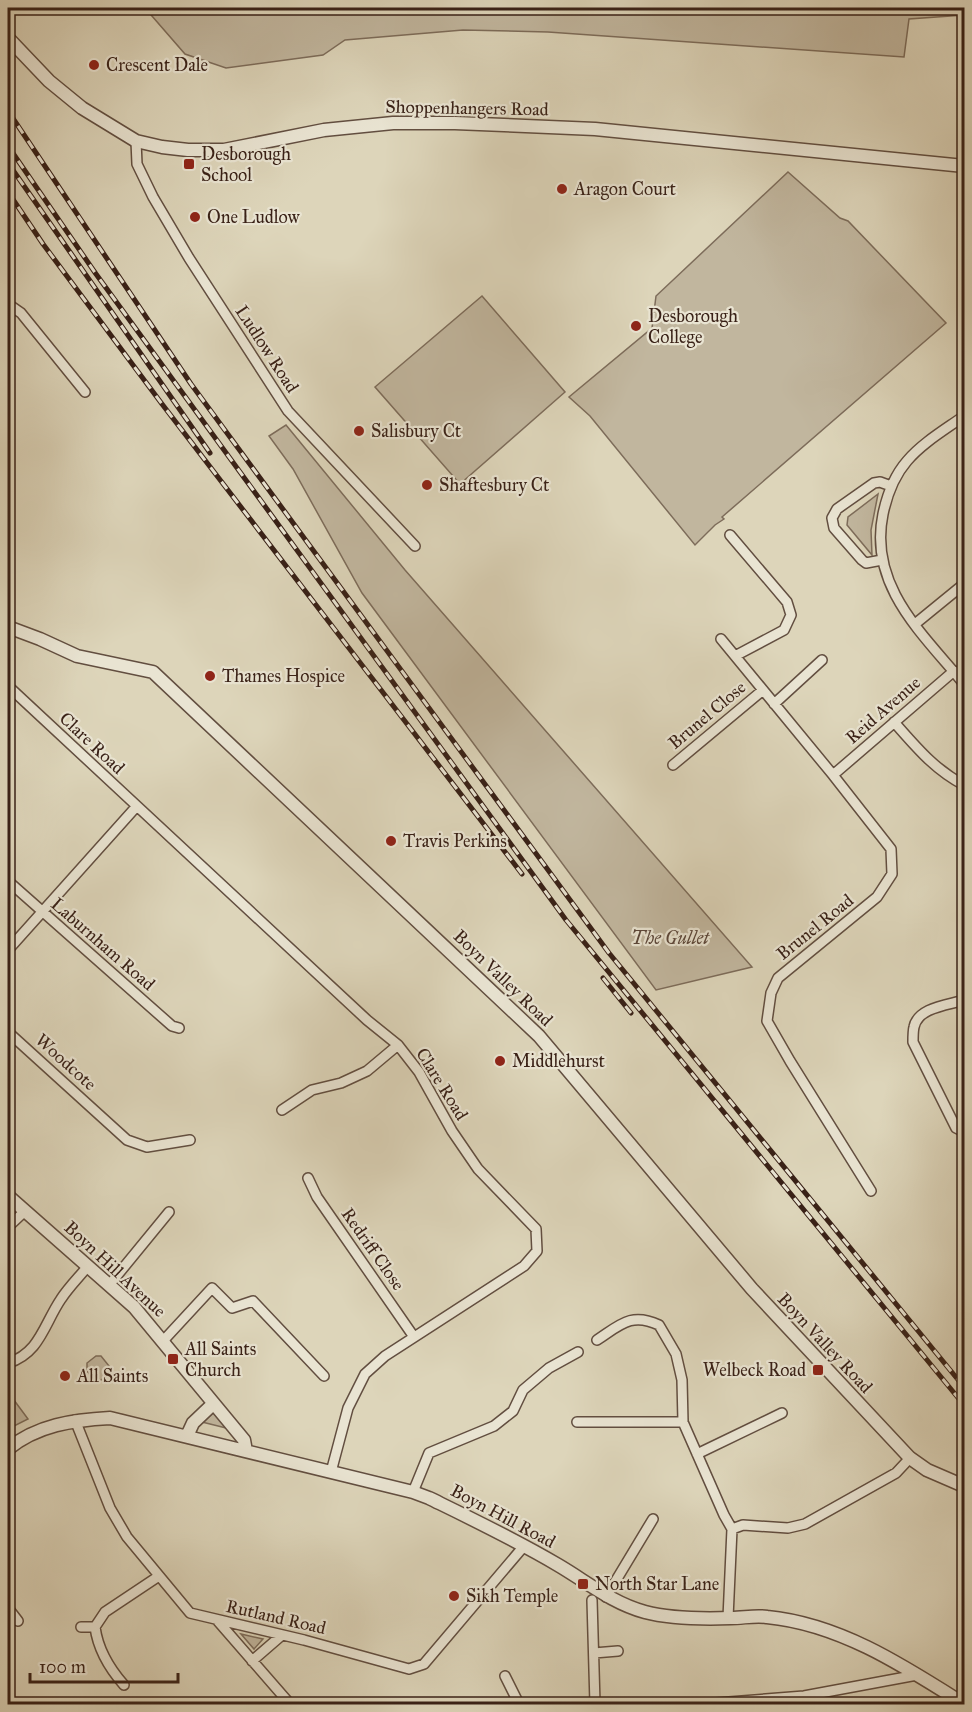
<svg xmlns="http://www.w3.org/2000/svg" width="972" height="1712" font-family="'IM FELL Great Primer',serif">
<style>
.green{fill:#c1b69e;stroke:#7d6c5a;stroke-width:1.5}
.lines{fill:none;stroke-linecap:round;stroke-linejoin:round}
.minor-casing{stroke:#624e40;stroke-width:12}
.tertiary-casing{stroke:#624e40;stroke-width:15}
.minor{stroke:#e9e4d2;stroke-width:9}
.tertiary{stroke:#e9e4d2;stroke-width:12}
.rail-casing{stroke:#392117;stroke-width:5}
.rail{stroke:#e9e4d2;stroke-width:3;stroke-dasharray:9;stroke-linecap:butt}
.poi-dot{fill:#8f2418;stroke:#e9e4d2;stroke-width:2}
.labels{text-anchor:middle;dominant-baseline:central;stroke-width:4.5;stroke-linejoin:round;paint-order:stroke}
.poi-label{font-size:18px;fill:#392117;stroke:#e9e4d2;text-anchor:start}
.street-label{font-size:18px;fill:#392117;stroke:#e9e4d2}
.park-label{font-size:18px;font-style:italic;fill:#5b4639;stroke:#e9e4d2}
</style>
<rect width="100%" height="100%" fill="#ddd5ba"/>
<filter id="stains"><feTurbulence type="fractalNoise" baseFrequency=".00333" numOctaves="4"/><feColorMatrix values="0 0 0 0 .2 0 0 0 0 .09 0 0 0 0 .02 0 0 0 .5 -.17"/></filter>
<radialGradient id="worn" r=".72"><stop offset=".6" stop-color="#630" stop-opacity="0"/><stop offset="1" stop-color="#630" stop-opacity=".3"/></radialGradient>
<!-- green -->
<path class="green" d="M145,8H964V15L909,19L904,57L548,32L463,30L345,40L323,55L226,68L185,54Z
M788,172L840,218L848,221L946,323L722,517L724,519L715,525L695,545L590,416L569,397L652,328L656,296Z
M482,296L565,392L460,484L375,387Z
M286,425L405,570L752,967L656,990L362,593L293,469L269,436Z
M878,494L871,530L872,555L847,525L848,517Z
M96,1356H101L109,1366V1373L100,1381H95L87,1371V1363Z
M8,1392L28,1419L8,1429Z
M211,1407L230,1429L198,1421Z
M241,1634L263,1639L254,1649Z"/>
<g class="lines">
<!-- minor casing -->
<g class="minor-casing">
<path id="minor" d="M136,141L137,164L153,197L189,258L288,411L415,546
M8,304L21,313L85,392
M964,416C946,429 922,443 907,461C894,476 887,495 883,514C868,586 923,634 964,684
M730,535L787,602L791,615L784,630L735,656
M882,560L866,563L862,560L834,528L832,518L837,509L874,483L880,482L891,486
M915,624L964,584
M721,639L833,775L891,849L892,874L877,897L778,978L771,993L767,1021L790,1061L871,1191
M8,686L367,1020L398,1045L419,1072L452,1131L478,1169L536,1229L537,1251L524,1266L385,1356L365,1374L348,1408L331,1472
M774,704L822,660
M894,722C917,748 934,769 964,785
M673,765L763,690
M833,775L954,671
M8,881L172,1026L179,1028
M8,950L136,807
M964,1000C949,1005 918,1007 914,1027C913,1031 913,1037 913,1042L956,1128L964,1132
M8,1032L127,1140L147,1147L190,1140
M282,1110L312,1090L341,1083L367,1071L398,1045
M308,1178L317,1197L414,1337
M8,1227L25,1211
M110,1284L169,1212
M597,1340C620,1325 631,1312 659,1325L676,1354L682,1380L683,1422L724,1515L732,1529L728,1618
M163,1341L212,1288L232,1308L253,1301L324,1376
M8,1363C40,1353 44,1324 61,1299C68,1288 79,1277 88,1266
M75,1420L110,1508L127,1537L190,1613L304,1640L409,1669L424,1664L524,1546
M577,1422H683
M697,1454L782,1413
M413,1492L429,1453L494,1426L513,1411L523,1390L549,1368L578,1352
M732,1529L743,1525L788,1528L805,1524L896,1473L910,1458
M606,1597L653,1519
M592,1600L595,1704
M8,1608L18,1621
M217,1620L290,1704
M81,1627H95
M594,1653L618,1651
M252,1661L282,1635
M505,1676L519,1704
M124,1685C109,1668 98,1650 95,1627L105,1612L159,1576
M703,1704L804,1696L917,1675"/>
</g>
<!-- tertiary casing -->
<g class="tertiary-casing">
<path id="tertiary" d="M8,38L49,81L82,108L136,141L162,147L188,150H224L324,130L393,123H455L595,129L964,166
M8,627L40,639L77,656L153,672L539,1036L752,1289L910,1458L927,1470L964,1486
M8,1196L134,1307L244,1440L246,1451
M187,1436L193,1423L213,1404
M8,1449C37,1425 73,1420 110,1418L413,1492L429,1498C472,1519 516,1540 558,1565C587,1582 612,1603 645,1612C672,1619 703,1619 731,1618C743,1618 756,1615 767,1617C840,1624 904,1666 964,1704"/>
</g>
<!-- minor -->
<use href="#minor" class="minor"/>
<!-- tertiary -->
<use href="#tertiary" class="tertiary"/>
<!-- rail casing -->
<g class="rail-casing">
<path id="rail" d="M8,111L191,384L609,953L964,1387
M8,146L96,274L566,920L964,1405
M8,163L210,453
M8,192L43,244L162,404L522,874
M603,978L631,1013"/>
</g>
<!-- rail -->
<use href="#rail" class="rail"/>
</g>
<!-- markers -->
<g class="poi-dot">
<circle cx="94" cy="65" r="6"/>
<rect x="183" y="158" width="12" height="12" rx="3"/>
<circle cx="562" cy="189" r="6"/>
<circle cx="195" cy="217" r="6"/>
<circle cx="636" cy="326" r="6"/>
<circle cx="359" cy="431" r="6"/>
<circle cx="427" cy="485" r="6"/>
<circle cx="210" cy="676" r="6"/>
<circle cx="391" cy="841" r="6"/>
<circle cx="500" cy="1061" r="6"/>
<rect x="167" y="1353" width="12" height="12" rx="3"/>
<rect x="812" y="1364" width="12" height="12" rx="3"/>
<circle cx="65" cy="1376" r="6"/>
<rect x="577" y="1578" width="12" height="12" rx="3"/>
<circle cx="454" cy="1596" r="6"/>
</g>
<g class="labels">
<!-- poi labels -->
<g class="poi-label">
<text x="106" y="65">Crescent Dale</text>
<text x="201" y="154">Desborough<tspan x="201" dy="21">School</tspan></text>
<text x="574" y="189">Aragon Court</text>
<text x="207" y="217">One Ludlow</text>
<text x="648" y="316">Desborough<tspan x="648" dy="21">College</tspan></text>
<text x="371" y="431">Salisbury Ct</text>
<text x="439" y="485">Shaftesbury Ct</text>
<text x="222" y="676">Thames Hospice</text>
<text x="403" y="841">Travis Perkins</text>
<text x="512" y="1061">Middlehurst</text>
<text x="185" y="1349">All Saints<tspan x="185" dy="21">Church</tspan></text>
<text x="806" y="1370" text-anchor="end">Welbeck Road</text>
<text x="77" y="1376">All Saints</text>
<text x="595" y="1584">North Star Lane</text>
<text x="466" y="1596">Sikh Temple</text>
</g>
<!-- street labels -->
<g class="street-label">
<text transform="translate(467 108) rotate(1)">Shoppenhangers Road</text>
<text transform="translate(267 349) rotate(57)">Ludlow Road</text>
<text transform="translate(883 710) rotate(-41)">Reid Avenue</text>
<text transform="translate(707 715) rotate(-40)">Brunel Close</text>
<text transform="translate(92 743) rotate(43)">Clare Road</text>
<text transform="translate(815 927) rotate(-39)">Brunel Road</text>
<text transform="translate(103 944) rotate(41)">Laburnham Road</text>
<text transform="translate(503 978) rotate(44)">Boyn Valley Road</text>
<text transform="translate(66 1062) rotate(42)">Woodcote</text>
<text transform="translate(442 1084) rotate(58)">Clare Road</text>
<text transform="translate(373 1249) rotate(55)">Redriff Close</text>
<text transform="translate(115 1269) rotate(43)">Boyn Hill Avenue</text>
<text transform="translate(825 1343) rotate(47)">Boyn Valley Road</text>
<text transform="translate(503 1516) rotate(28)">Boyn Hill Road</text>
<text transform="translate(276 1617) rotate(13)">Rutland Road</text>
</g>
<!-- park labels -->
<g class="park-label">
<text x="670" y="938">The Gullet</text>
</g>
</g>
<!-- margin -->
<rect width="972" height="1712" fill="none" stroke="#ddd5ba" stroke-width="30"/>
<rect x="9" y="9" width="954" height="1694" fill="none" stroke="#392117" stroke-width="3"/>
<rect x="15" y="15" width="942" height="1682" fill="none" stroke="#392117" stroke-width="1.5"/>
<!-- scale -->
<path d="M30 1673v9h148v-9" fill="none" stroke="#392117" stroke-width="3"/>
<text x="39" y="1673" font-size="18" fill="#392117" stroke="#e9e4d2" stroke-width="4.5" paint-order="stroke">100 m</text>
<rect width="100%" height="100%" filter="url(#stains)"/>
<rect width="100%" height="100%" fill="url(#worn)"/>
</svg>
